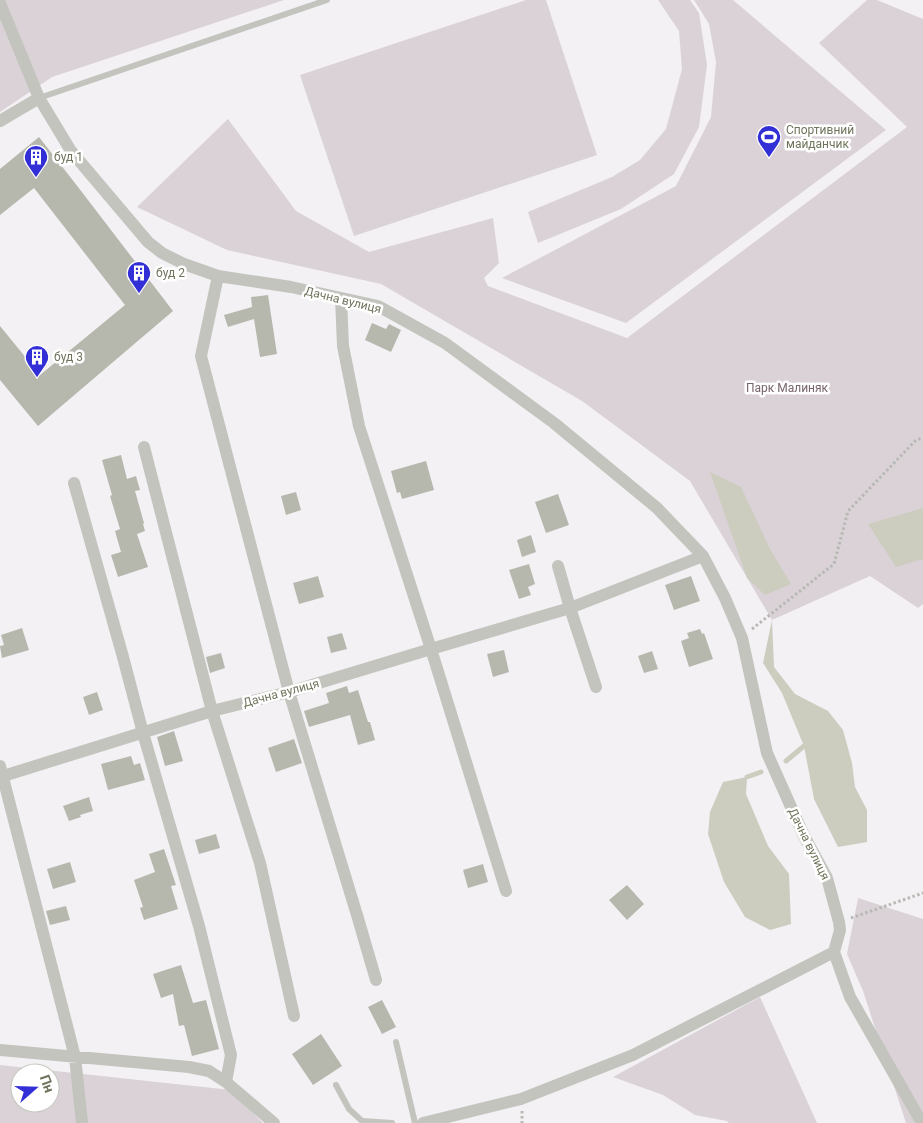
<svg xmlns="http://www.w3.org/2000/svg" width="923" height="1123" font-family="Roboto,sans-serif">
<style>
.green{fill:#dbd2d8;fill-rule:evenodd}
.water{fill:#ccccbf}
.lines{fill:none;stroke-linecap:round;stroke-linejoin:round}
.stream{stroke:#ccccbf;stroke-width:5}
.building{fill:#b6b8ae}
.path{stroke:#b7b9b3;stroke-width:3;stroke-dasharray:2.5 2.5;stroke-linecap:butt}
.lane{stroke:#c2c4bd;stroke-width:6}
.street{stroke:#c2c4bd;stroke-width:12}
.labels{text-anchor:middle;dominant-baseline:central;stroke-width:5;stroke-linejoin:round;paint-order:stroke}
.poi-label{font-size:12px;fill:#6f755d;stroke:#fff;text-anchor:start}
.street-label{font-size:12px;fill:#6f755d;stroke:#fff}
.park-label{font-size:12px;fill:#77646c;stroke:#fff}
</style>
<rect width="100%" height="100%" fill="#f3f1f4"/>
<!-- green -->
<path class="green" d="M0,0H284L52,77L0,112Z
M526,0H546L597,155L354,236L300,75Z
M658,0H690L699,13L707,65L699,127L674,174L621,209L538,243L528,212L612,177L640,160L666,129L682,69L679,31Z
M694,0H733L886,130L626,323L502,278L676,186L711,117L716,62L709,24Z
M867,0H877L923,19V604L918,608L870,576L772,620L690,481L582,401L381,284L227,250L137,207L228,119L296,211L369,252L493,218L499,263L484,278L488,286L627,338L907,127L819,43Z
M858,898L923,919V1123H906L863,991L847,954Z
M760,997L817,1123H729L727,1121L695,1115L663,1095L613,1077Z
M0,1065L231,1090L263,1123H0ZM20,1073H50V1103H20Z"/>
<!-- water -->
<path class="water" d="M710,472L741,487L770,549L791,584L765,595L747,578Z
M923,508V559L896,567L868,524Z
M772,620L774,667L795,694L828,711L843,730L852,763L855,787L867,810V842L838,847L814,799L804,746L782,693L763,663Z
M747,777L746,794L768,846L789,874L791,924L770,930L745,917L724,882L708,834L710,812L723,782Z"/>
<g class="lines">
<!-- stream -->
<path class="stream" d="M786,761L804,746
M747,777L761,772"/>
</g>
<!-- building -->
<path class="building" d="M39,137L78,187L173,311L38,426L0,380V326L40,375L125,305L34,188L0,215V169Z
M268,295L277,354L260,357L254,319L228,327L224,315L252,307L251,297Z
M372,323L386,329L389,324L401,330L391,352L365,340Z
M121,455L127,479L136,476L140,490L135,491L144,523L143,524L145,531L137,534L148,567L118,577L111,555L121,552L115,531L120,529L110,496L112,495L102,460Z
M426,461L434,490L402,499L400,492L397,493L391,471Z
M296,492L301,510L286,515L281,496Z
M558,494L569,525L546,533L535,502Z
M531,535L536,552L522,557L517,540Z
M529,564L535,584L528,587L531,595L519,599L509,570Z
M318,576L324,597L299,604L293,583Z
M691,576L700,601L674,610L665,585Z
M22,628L29,650L2,658L0,646L4,645L1,635Z
M700,629L702,634L704,633L713,659L689,667L681,641L689,638L687,633Z
M342,633L347,649L331,653L327,637Z
M504,650L509,672L493,677L487,654Z
M652,651L658,669L644,673L638,656Z
M221,653L225,668L210,673L206,657Z
M347,686L349,693L358,690L368,722H370L375,740L358,745L350,715L309,727L304,711L329,703L326,693Z
M97,692L103,710L89,715L83,697Z
M174,731L183,761L165,766L157,737Z
M294,739L302,763L276,772L268,748Z
M131,756L134,765L140,763L145,780L108,790L101,764Z
M89,797L93,811L80,815L81,817L69,821L63,806Z
M216,834L220,848L199,854L195,840Z
M164,849L176,885L171,886L178,909L144,920L140,908L143,907L134,880L155,872L149,854Z
M70,862L76,882L53,889L47,869Z
M483,864L488,882L468,888L463,870Z
M627,885L644,904L627,920L609,900Z
M66,906L70,920L50,925L46,911Z
M181,965L193,1003L206,1000L219,1049L192,1056L184,1025L179,1026L173,994L161,998L153,974Z
M382,1000L396,1027L382,1034L368,1007Z
M321,1034L342,1066L313,1085L292,1054Z"/>
<g class="lines">
<!-- path -->
<path class="path" d="M752,629L834,564L848,511L916,440L923,438
M851,918L923,893
M522,1111V1123"/>
<!-- lane -->
<path class="lane" d="M39,98L327,0
M396,1042L415,1123
M336,1085L349,1109L362,1121L392,1123"/>
<!-- street -->
<path class="street" d="M0,3L39,98L71,151L148,242L162,253L184,264L218,276L291,287L378,306L445,343L554,423L657,508L703,556L725,598L742,638L767,753L804,836L827,878L839,922L840,930L834,952L850,997L922,1123
M0,121L39,98
M218,276L201,356L289,692L357,915L376,980
M341,298L343,346L359,426L431,649L506,891
M144,447L212,711L260,863L294,1016
M74,483L123,657L143,733L199,926L231,1055L226,1082
M558,566L570,608L596,687
M0,766L75,1057L82,1123
M0,777L212,711L289,692L431,649L570,608L703,556
M0,1050L189,1067L209,1071L226,1082L274,1123
M423,1123L521,1099L633,1055L834,952"/>
</g>
<!-- icons -->
<defs>
<g id="stadium-pin" transform="scale(1.25)"><path d="M0 17L-7.5 6A9.5 9.5 0 1 1 7.5 6Z" fill="#332fd6" stroke="#fff"/><path d="M0-5a6.5 5 0 1 0 0 10a6.5 5 0 1 0 0-10ZM-3.5-1.8h7v3.6h-7Z" fill="#fff"/></g>
<g id="building-pin" transform="scale(1.25)"><path d="M0 17L-7.5 6A9.5 9.5 0 1 1 7.5 6Z" fill="#332fd6" stroke="#fff"/><path d="M-4-6H4V6H1V3H-1V6H-4ZM-2.5-4.3h1.7v1.8h-1.7ZM.8-4.3h1.7v1.8H.8ZM-2.5-1h1.7V.8h-1.7ZM.8-1h1.7V.8H.8Z" fill="#fff"/></g>
</defs>
<g fill-rule="evenodd">
<use href="#stadium-pin" x="769" y="137"/>
<use href="#building-pin" x="36" y="157"/>
<use href="#building-pin" x="139" y="273"/>
<use href="#building-pin" x="37" y="357"/>
</g>
<g class="labels">
<!-- poi labels -->
<g class="poi-label">
<text x="786" y="130">Спортивний<tspan x="786" dy="14">майданчик</tspan></text>
<text x="54" y="157">буд 1</text>
<text x="156" y="273">буд 2</text>
<text x="54" y="357">буд 3</text>
</g>
<!-- street labels -->
<g class="street-label">
<text transform="translate(343 300) rotate(14)">Дачна вулиця</text>
<text transform="translate(281 693) rotate(-15)">Дачна вулиця</text>
<text transform="translate(809 844) rotate(64)">Дачна вулиця</text>
</g>
<!-- park labels -->
<g class="park-label">
<text x="787" y="388">Парк Малиняк</text>
</g>
</g>
<!-- north arrow -->
<g transform="translate(35 1088) rotate(70)"><circle r="24" fill="#ffffff" stroke="#c5c8be"/>
<path d="M0-4L9 19L0 12L-9 19Z" fill="#332fd6"/>
<text y="-8" font-size="14" font-weight="bold" text-anchor="middle" fill="#6f755d">Пн</text>
</g>
</svg>
